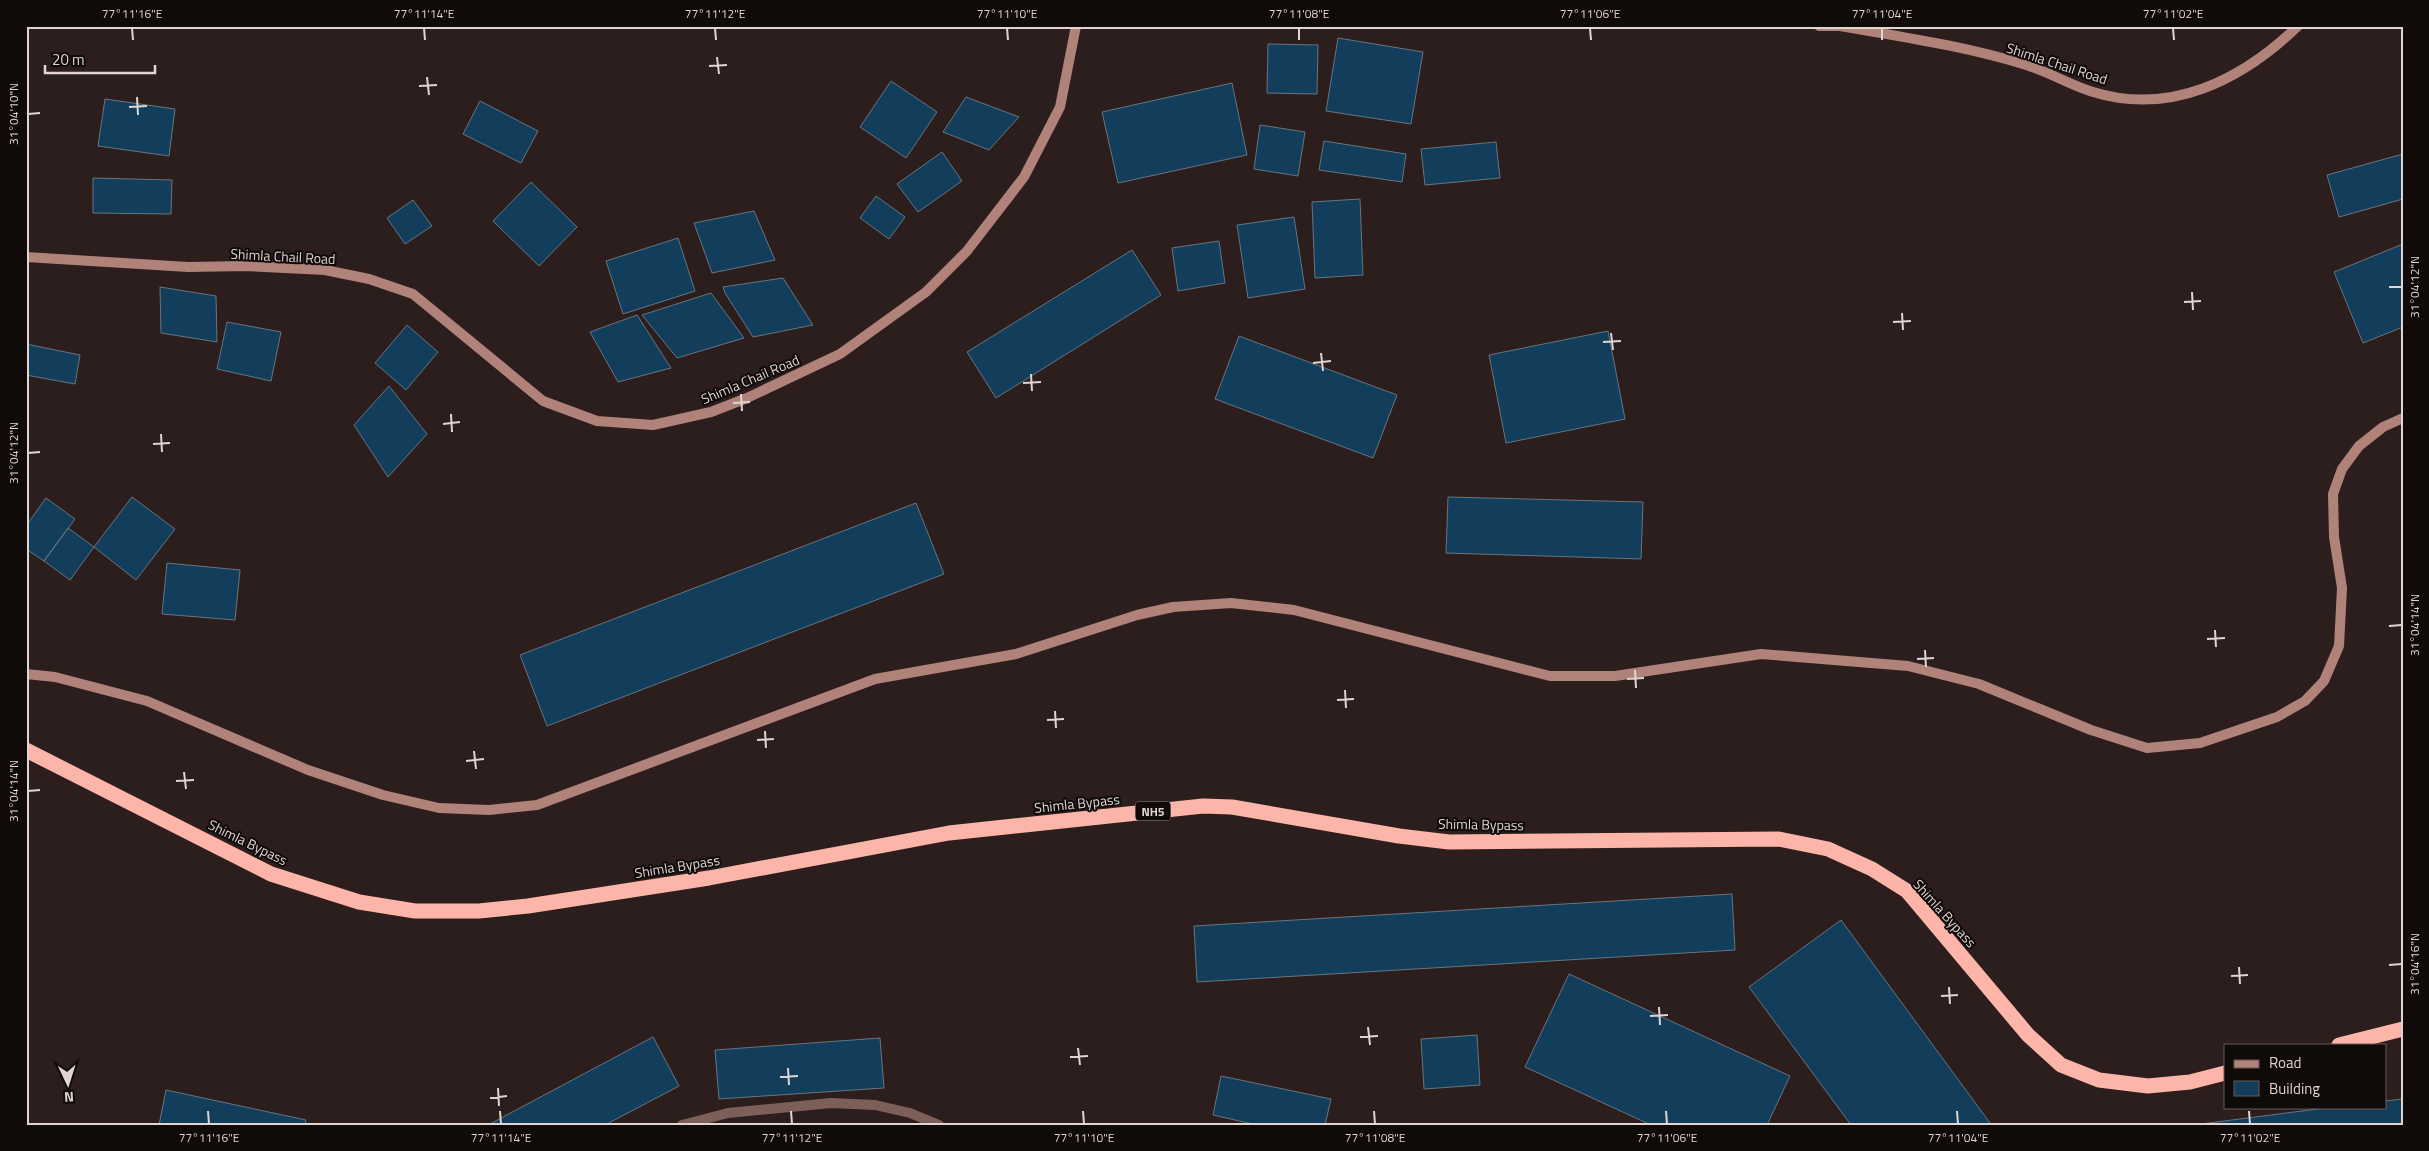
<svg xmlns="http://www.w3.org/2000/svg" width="2429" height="1151" font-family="'Titillium Web',sans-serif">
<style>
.building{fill:#123e5c;stroke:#68757f}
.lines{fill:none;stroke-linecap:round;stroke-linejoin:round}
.street{stroke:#7d5f5a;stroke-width:10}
.secondary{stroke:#b1827a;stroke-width:10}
.highway{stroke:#feb5a9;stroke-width:15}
.ticks{fill:none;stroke:#dfd5d3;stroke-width:2}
.labels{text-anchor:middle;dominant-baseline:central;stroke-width:4;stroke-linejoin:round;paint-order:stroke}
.shield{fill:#100a09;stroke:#a19896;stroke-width:1}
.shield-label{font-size:12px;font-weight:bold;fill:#dfd5d3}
.street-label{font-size:14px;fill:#dfd5d3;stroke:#100a09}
.neatline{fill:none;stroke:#dfd5d3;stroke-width:2}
.ticks-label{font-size:12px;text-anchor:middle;fill:#dfd5d3}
</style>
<rect width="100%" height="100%" fill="#2c1e1c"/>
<!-- building -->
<path class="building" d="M1338,38L1423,52L1411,124L1326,111Z
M1268,44L1318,45L1317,94L1267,93Z
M891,81L937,112L906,158L860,127Z
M1232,83L1247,155L1118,183L1102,112Z
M966,97L1019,117L989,150L943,132Z
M105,99L175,109L169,156L98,146Z
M480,101L538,131L521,163L463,134Z
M1260,125L1305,132L1298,176L1254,169Z
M1324,141L1406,154L1402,182L1319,170Z
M1496,142L1500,178L1425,185L1421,149Z
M942,152L962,181L918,212L897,184Z
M2403,154V199L2339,217L2327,175Z
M93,178L172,180L171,214L93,213Z
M531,182L577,227L539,266L493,221Z
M876,196L905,217L889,239L860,218Z
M1360,199L1363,275L1315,278L1312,202Z
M413,200L432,226L405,244L387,218Z
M754,211L775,260L712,273L694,223Z
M1294,217L1305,289L1248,298L1237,225Z
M678,238L695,291L623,314L606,261Z
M1219,241L1225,283L1178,291L1172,248Z
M2403,244V327L2363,343L2334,272Z
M1132,250L1161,295L996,398L967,352Z
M783,278L813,325L753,337L725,293L723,287Z
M160,287L216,296L217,342L161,333Z
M711,293L744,338L677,358L642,315Z
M637,315L671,368L618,382L590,332Z
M227,322L281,332L271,381L217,369Z
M407,325L438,352L406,390L375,363Z
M1608,331L1625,419L1506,443L1489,355Z
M1239,336L1397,395L1373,458L1215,399Z
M26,344L80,355L75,384L26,375Z
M389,386L427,434L388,477L354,425Z
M132,497L175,529L136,580L94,547Z
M1448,497L1643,502L1641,559L1446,553Z
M46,498L75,519L44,561L26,549V526Z
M916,503L944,574L547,726L520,655Z
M68,528L94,547L70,580L44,561Z
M167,563L240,570L235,620L162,614Z
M1732,894L1735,950L1197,982L1194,926Z
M1841,920L1990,1123L1987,1125H1851L1749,987Z
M1569,974L1790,1076L1767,1125H1651L1525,1067Z
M1477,1035L1480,1085L1424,1089L1421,1039Z
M653,1037L679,1086L605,1125H488Z
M880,1038L884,1088L719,1099L715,1050Z
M1221,1076L1331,1099L1325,1125H1257L1213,1115Z
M166,1090L306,1120L305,1125H159Z
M2403,1099V1125H2193L2333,1107H2385V1101Z"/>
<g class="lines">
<!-- street -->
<path class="street" d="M682,1125L728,1113L831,1103L875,1105L910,1113L939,1125"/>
<!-- secondary -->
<path class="secondary" d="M1819,26H1840C1902,37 1965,46 2026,65C2049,72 2070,85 2093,92C2171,116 2242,80 2298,26
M26,257L188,267L246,266L325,270L369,279L413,294L543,401L597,421L653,425L711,412L747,398L840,354L926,292L967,251L1024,177L1060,107L1076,26
M26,674L55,677L147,701L308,770L383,795L439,808L489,810L537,805L875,679L1016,654L1137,615L1173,607L1231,603L1294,610L1550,676H1615L1761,654L1908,666L1979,684L2091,730L2147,748L2200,743L2277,717L2305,701L2324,681L2339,646L2342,588L2334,537L2333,494L2342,469L2359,446L2383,427L2403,418"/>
<!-- highway -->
<path class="highway" d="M26,750L271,874L359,902L415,911H479L528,906L709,878L949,833L1203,806L1232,807L1399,836L1449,842L1779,839L1828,849L1872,869L1907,891L2028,1035L2061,1065L2099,1080L2148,1086L2190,1082L2225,1073
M2339,1045L2403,1029"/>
</g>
<!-- ticks -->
<path class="ticks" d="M132,28L133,40M424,28L425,40M715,28L716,40M1007,28L1008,40M1299,28V40M1590,28L1591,40M1882,28V40M2173,28L2174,40M717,57L719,74M709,66L727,65M427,77L429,95M419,86L437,85M137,97L138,115M129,107L147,106M28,114L40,113M2389,287H2402M2192,292L2193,310M2184,302L2201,301M1902,313L1903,330M1893,322L1911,321M1611,333L1613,350M1603,342L1621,341M1321,353L1323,371M1313,363L1331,361M1031,374L1032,391M1023,383L1041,382M741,394L742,411M733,403L750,402M451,414L452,432M443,424L460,422M161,434L162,452M153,444L170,443M28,453L40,452M2389,626L2402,625M2215,630L2216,647M2207,639L2225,638M1925,650L1926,667M1917,659L1934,658M1635,670L1636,688M1627,679L1644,678M1345,690L1346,708M1337,700L1354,699M1055,711L1056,728M1047,720L1064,719M765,731L766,748M757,740L774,739M474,751L476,769M466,761L484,759M184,772L186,789M176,781L194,780M28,791L40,790M2389,965L2402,964M2239,967L2240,984M2231,976L2248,975M1949,987L1950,1004M1941,996L1958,995M1659,1007L1660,1025M1650,1016L1668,1015M1368,1027L1370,1045M1360,1037L1378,1036M1078,1048L1080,1065M1070,1057L1088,1056M788,1068L789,1085M780,1077L798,1076M498,1088L499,1106M490,1098L507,1096M208,1111L209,1124M500,1111L501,1124M791,1111L792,1124M1083,1111L1084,1124M1374,1111L1375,1124M1666,1111L1667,1124M1957,1111L1958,1124M2249,1111L2250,1124"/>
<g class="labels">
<!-- shield labels -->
<rect class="shield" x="1135.5" y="801.5" width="35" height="19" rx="4"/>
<g class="shield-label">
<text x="1153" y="811">NH5</text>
</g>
<!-- street labels -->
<g class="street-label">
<text transform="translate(2057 63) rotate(18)">Shimla Chail Road</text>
<text transform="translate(283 256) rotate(3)">Shimla Chail Road</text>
<text transform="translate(750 379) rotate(-23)">Shimla Chail Road</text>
<text transform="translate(1077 803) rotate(-6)">Shimla Bypass</text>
<text transform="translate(1481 824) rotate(1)">Shimla Bypass</text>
<text transform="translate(248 842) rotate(26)">Shimla Bypass</text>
<text transform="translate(677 866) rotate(-9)">Shimla Bypass</text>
<text transform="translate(1945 913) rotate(48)">Shimla Bypass</text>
</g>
</g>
<!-- border -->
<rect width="2429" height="1151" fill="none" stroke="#100a09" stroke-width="55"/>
<!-- legend -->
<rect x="2224" y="1044" width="162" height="65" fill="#100a09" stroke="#635b5a"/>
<rect x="2234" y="1060" width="25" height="8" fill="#b1827a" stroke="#635b5a"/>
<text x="2269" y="1068" font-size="15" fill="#dfd5d3">Road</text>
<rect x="2234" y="1081" width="25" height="15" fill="#123e5c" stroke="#635b5a"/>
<text x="2269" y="1094" font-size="15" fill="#dfd5d3">Building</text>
<!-- north arrow -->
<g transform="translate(68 1084) rotate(176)" stroke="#100a09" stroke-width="4" paint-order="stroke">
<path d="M0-4L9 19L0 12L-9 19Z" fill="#dfd5d3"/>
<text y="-8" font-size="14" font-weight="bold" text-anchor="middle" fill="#dfd5d3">N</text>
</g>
<!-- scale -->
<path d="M45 65v8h110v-8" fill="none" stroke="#dfd5d3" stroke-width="2.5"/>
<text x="52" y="65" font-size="15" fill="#dfd5d3" stroke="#100a09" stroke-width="4" paint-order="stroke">20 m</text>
<rect x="28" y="28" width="2374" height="1096" class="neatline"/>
<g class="ticks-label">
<text x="132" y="18">77°11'16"E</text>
<text x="424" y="18">77°11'14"E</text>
<text x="715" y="18">77°11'12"E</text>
<text x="1007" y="18">77°11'10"E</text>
<text x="1299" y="18">77°11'08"E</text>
<text x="1590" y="18">77°11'06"E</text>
<text x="1882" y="18">77°11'04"E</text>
<text x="2173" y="18">77°11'02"E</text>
<text transform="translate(14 114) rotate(-90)" y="4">31°04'10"N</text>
<text transform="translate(2415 287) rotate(-90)" y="4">31°04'12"N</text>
<text transform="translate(14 453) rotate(-90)" y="4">31°04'12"N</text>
<text transform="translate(2415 625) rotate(-90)" y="4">31°04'14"N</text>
<text transform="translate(14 791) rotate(-90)" y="4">31°04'14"N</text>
<text transform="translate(2415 964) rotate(-90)" y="4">31°04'16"N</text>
<text x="209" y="1142">77°11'16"E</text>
<text x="501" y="1142">77°11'14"E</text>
<text x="792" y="1142">77°11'12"E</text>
<text x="1084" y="1142">77°11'10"E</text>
<text x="1375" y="1142">77°11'08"E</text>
<text x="1667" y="1142">77°11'06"E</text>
<text x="1958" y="1142">77°11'04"E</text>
<text x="2250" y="1142">77°11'02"E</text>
</g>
</svg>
